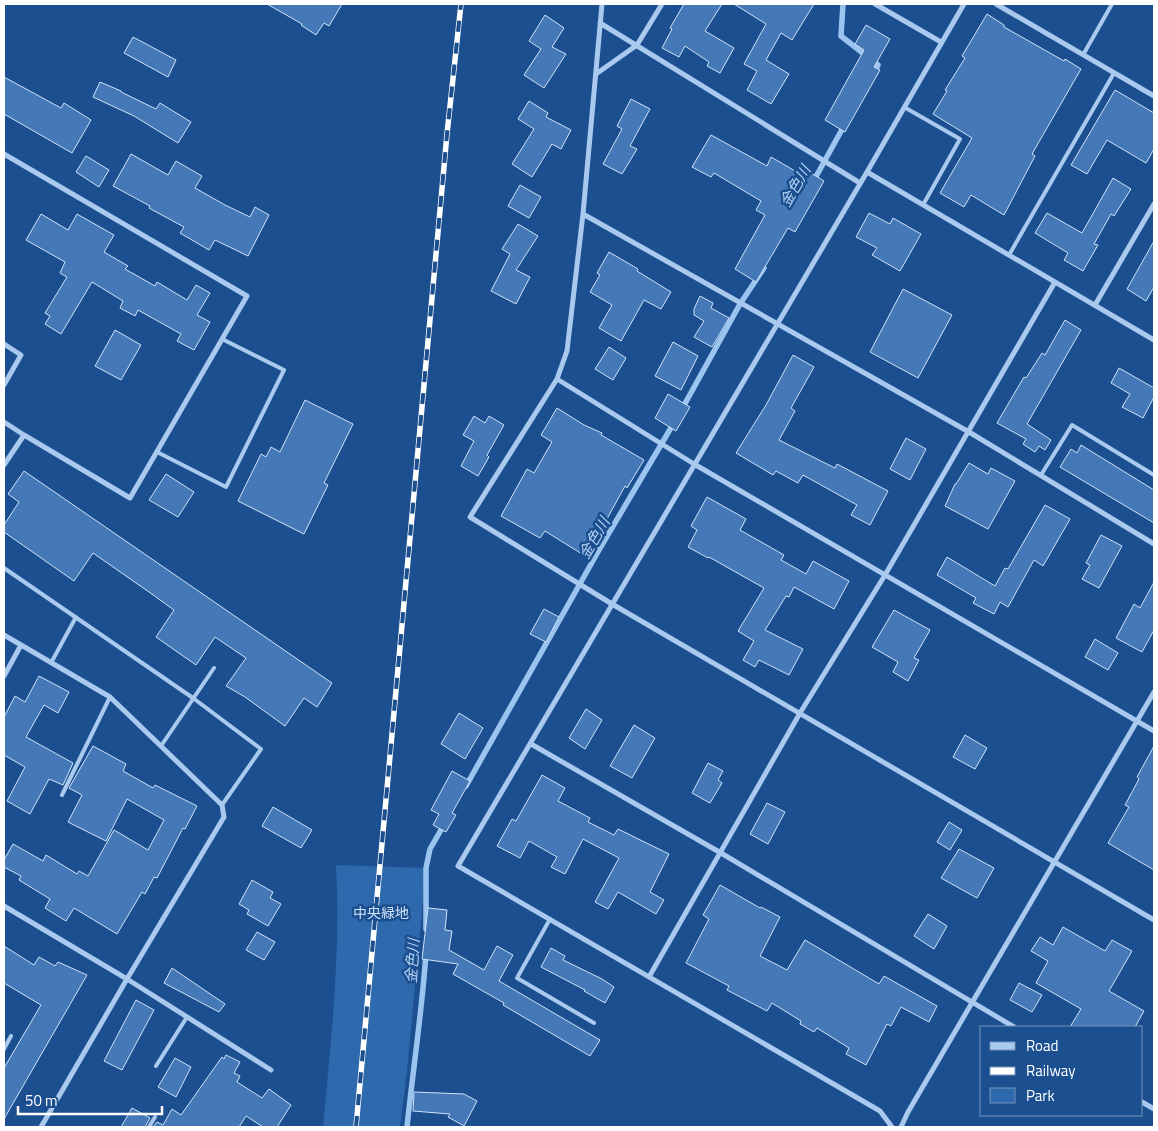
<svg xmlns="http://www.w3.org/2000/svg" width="1158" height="1131" font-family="'Titillium Web','Noto Sans JP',sans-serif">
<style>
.green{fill:#2e69ad}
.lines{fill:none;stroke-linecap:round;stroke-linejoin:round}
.stream{stroke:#9cc4f0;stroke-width:5.5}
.building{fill:#4478b7;stroke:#cfe3fa}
.service{stroke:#a9c9ee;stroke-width:4}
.minor{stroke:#a9c9ee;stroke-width:5}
.rail-casing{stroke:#fff;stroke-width:5.5}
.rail{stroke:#1b4f8f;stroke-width:4;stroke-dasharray:11;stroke-linecap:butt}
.labels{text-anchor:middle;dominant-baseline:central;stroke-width:5;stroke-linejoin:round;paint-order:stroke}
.park-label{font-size:14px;fill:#cfe3fa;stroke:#1b4f8f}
.water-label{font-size:15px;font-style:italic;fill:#b5d3f5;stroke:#1b4f8f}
</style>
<rect width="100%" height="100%" fill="#1b4f8f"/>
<!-- green -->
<path class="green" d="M336,865L426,868L407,1072L400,1127H323C331,1040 341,952 336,865Z"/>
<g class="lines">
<!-- stream -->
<path class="stream" d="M843,4L841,36L878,65L873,75
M813,182L845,124
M682,409L740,304L764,268
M466,786L599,550L675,421
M426,929V868L430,849L445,823
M407,1127C413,1069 422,1012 426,953"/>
</g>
<!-- building -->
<path class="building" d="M267,4H342L329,26L324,23L316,35L301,25L302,24Z
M684,4H722L705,31L734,48L720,73L707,66L709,62L685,46L679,57L662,48L672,29L670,28Z
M734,4H814L792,40L781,33L766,60L789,74L771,104L747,90L757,71L744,64L766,24Z
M987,14L1004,25V27L1064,61L1065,59L1081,69L1032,154L1035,156L1004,215L971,195L964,207L940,193L972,138L933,114L947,91L945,90L965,58L962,56Z
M545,15L564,28L552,47L566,54L544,88L524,75L541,49L529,41Z
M866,25L890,39L874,67L880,70L845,132L825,120L864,50L855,44Z
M133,37L176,60L168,77L124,53Z
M4,77L61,108L64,103L91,120L72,153L4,114Z
M100,82L121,91V92L156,109L160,103L191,122L178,143L134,116L93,97Z
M1115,90L1154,113V149L1146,163L1107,140L1087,174L1071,165Z
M631,99L650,109L630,146L637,149L622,174L603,164L622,129L617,126Z
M529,101L548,113L546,117L571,130L561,149L552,144L532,177L512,164L534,129L518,119Z
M711,135L767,166L771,157L802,175L806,170L824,181L795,232L788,228L756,282L735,269L765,215L756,210L761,201L714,173L711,177L692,167Z
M131,154L168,175L176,161L202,176L195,188L225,205L250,217L255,207L269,215L248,256L215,240L209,250L180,233L184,227L149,208L150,206L113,186Z
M86,156L109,170L99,187L76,172Z
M1113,178L1131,189L1114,216L1111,214L1094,244L1098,245L1083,271L1064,260L1068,253L1035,233L1047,213L1082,233Z
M520,185L541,197L529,218L508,206Z
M869,213L890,224L893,218L921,234L900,271L872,255L877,248L856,237Z
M41,214L68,230L77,214L114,235L104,252L128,266L125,269L155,286L157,282L187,300L196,285L210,293L197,315L210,322L194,350L177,341L181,334L138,310L135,316L120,308L123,301L92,282L61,334L45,324L50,316L45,313L67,277L60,273L65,262L26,240Z
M518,224L538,236L516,270L530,277L516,304L491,291L510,254L502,249Z
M1154,241V287L1146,301L1127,289Z
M609,252L638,269L637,271L671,292L661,309L644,300L621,341L599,328L612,305L590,292L600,275L597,273Z
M903,289L952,315L918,378L870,352Z
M700,296L713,303L711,308L729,318L712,347L694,337L704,321L694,315V309Z
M1065,320L1081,330L1027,424L1051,440L1045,450L1039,446L1035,452L1023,444L1026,439L997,423L1024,377L1026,378L1042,353L1045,355Z
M115,330L141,345L121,380L95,366Z
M673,342L698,356L681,390L655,376Z
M609,347L626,358L613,380L595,369Z
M793,355L814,367L791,408L795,411L779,440L835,468L837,464L888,491L870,525L851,515L857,505L803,475L798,483L776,471L773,475L736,453L766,405Z
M1119,368L1154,388V397L1143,418L1122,407L1130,394L1111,383Z
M668,394L690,407L676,431L655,418Z
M305,400L353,424L324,483L328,485L304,534L238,501L261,454L266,457L271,447L280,452Z
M557,408L584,425L602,433L601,435L644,460L627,488L625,486L602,528L598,536L602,539L590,559L545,531L540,538L501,516L527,469L534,473L552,442L541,435Z
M474,416L485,423L489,416L504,425L487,455L489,457L478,476L461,466L474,441L463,435Z
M906,438L926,449L910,480L890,469Z
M1081,445L1154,490V523L1060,467L1071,449L1077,453Z
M969,463L988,474L991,468L1015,481L988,529L945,506L955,484H956Z
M24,471L332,683L317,707L304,698L285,726L245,697L226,686L246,658L215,637L196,665L156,637L174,610L149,592L93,553L74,581L4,532V525L19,502L8,494Z
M166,474L194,492L178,517L149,500Z
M707,497L746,519L740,530L784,555L781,560L806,574L813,561L849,581L834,609L794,587L789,597L786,596L765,630L803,649L789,675L759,660L755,667L743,660L754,641L738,631L764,588L709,557L708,558L688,547L697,530L691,526Z
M1045,505L1070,519L1043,566L1034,560L1008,607L1000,602L994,614L973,603L976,598L937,575L947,557L995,586L1005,568L1008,569Z
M1101,535L1122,546L1099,588L1082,579L1090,565L1086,563Z
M1154,582V630L1142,652L1116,638L1134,604L1140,608Z
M544,609L559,617L546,642L530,634Z
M894,610L930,630L914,658L919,660L908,681L893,672L898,662L872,647Z
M1095,639L1118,653L1108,670L1085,657Z
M39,676L69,692L58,713L44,705L26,737L73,763L63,785L49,779L30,814L7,801L25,767L4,755V717L15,696L25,702Z
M586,709L602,720L585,749L569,738Z
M459,713L483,728L465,759L441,744Z
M634,725L655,738L632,778L610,766Z
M965,735L987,748L975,769L953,757Z
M93,746L126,764L123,771L153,788L155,785L197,806L185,829L183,828L157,878L154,877L145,894L142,892L117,934L74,908L66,921L53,913L45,908L50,899L19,880L21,876L4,867V860L13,844L43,861L46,855L77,874L79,871L88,876L114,830L148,850L164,820L127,799L106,841L68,822L82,795L69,788Z
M1154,746V870L1108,843L1129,807L1125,805L1139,779L1137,777Z
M708,763L723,771L718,780L722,783L710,803L692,793Z
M452,771L470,781L452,813L456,815L446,832L433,825L439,814L431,810Z
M542,775L565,788L558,801L590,818L588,822L614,835L618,829L669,854L650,892L664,900L656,914L618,892L608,909L595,902L619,858L583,839L565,874L551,867L557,857L529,841L520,858L497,846L512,819L516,821Z
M767,803L785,812L768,844L750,834Z
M273,807L312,830L301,848L262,826Z
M949,822L962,830L950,850L937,842Z
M959,849L994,868L977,898L941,878Z
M252,880L273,892L270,898L281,904L268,926L247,914L249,910L239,904Z
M720,885L760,908L761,907L780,917L760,956L787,970L805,940L879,984L884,976L937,1006L929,1022L901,1007L891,1026L887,1024L866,1065L846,1054L849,1048L817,1028L814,1032L800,1024L801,1021L772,1003L767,1011L727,990L729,986L686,963L709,919L703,915Z
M428,908L447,910L445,930L452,931L449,950L484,970L497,946L513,955L499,981L600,1040L590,1056L503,1005L504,1003L453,974L458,964L422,959Z
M928,914L947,926L934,949L914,936Z
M1063,927L1105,951L1112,940L1132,951L1109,991L1144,1011L1135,1027H1070L1081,1009L1036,983L1048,961L1031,951L1040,937L1053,945Z
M257,932L275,942L264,960L246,950Z
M4,946L34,965L39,957L55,966L58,962L87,975L4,1119V1068L41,1005L4,983Z
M551,948L565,956L563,960L602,979L614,987L605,1003L584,991L585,990L541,967Z
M172,968L225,1004L219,1012L164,983Z
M1019,983L1042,995L1032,1012L1010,1000Z
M136,1000L154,1010L122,1070L104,1061Z
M226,1055L240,1062L234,1073L240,1076L237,1082L262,1098L269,1089L291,1105L277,1127H263L246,1116L239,1127H153L157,1122L163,1125L172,1109L181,1115L222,1057L224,1059Z
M175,1058L191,1067L176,1097L158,1087Z
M414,1092L464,1094L477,1101L464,1126L448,1117L450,1114L413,1111Z
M132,1108L150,1118L145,1127H121Z"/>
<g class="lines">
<!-- service -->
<path class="service" d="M1083,55L1112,4
M904,107L960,139L923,205
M1009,255L1114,73
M157,452L226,487L284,370L222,339
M1041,475L1072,425L1154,475
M4,568L193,698L261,749L222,805
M51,663L76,617
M161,746L214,668
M62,795L110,697
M550,919L517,978L594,1023
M4,1049L11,1036
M156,1066L187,1017
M149,1127L155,1117"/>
<!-- minor -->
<path class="minor" d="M602,4L583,214L567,351L557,379L470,517L612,604L1154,920
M875,4L941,42
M996,4L1154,96
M600,23L860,183
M596,74L637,45L662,4
M4,154L247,296L130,498L24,435L4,465
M867,172L1154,340
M583,214L969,432L1154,544
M1095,305L1154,204
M4,344L21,355L4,385
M557,379L694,464L1154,731
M4,422L24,435
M4,635L110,697L222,805L224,817L127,979L41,1127
M4,676L21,645
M531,744L721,853L1014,1027
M4,906L127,979L271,1070
M649,977L800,713L885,575L1055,282
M1142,1102L1154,1109
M892,1127L880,1111L458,866L867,172L964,4
M901,1127L908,1112L1154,692"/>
<!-- rail casing -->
<g class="rail-casing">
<path id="rail" d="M356,1127L447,134L461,4"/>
</g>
<!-- rail -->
<use href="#rail" class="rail"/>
</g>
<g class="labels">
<!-- park labels -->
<g class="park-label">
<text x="381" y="912">中央緑地</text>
</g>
<!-- water labels -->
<g class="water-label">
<text transform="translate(795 186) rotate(-60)">金色川</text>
<text transform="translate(594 538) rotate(-60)">金色川</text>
<text transform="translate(412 961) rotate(-86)">金色川</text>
</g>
</g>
<!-- border -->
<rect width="1158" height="1131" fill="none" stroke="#ffffff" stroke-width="10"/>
<!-- legend -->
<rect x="980" y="1026" width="162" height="90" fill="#1b4f8f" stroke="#7695bc"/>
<rect x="990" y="1042" width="25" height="8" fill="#a9c9ee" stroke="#7695bc"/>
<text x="1026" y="1051" font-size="15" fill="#ffffff">Road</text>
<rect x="990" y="1067" width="25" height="8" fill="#ffffff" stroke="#7695bc"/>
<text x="1026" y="1076" font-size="15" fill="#ffffff">Railway</text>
<rect x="990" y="1088" width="25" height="15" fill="#2e69ad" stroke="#7695bc"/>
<text x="1026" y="1101" font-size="15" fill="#ffffff">Park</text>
<!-- scale -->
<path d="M18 1106v8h144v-8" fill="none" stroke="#ffffff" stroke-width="2.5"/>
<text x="25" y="1106" font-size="15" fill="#ffffff" stroke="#1b4f8f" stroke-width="4" paint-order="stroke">50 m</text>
</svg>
